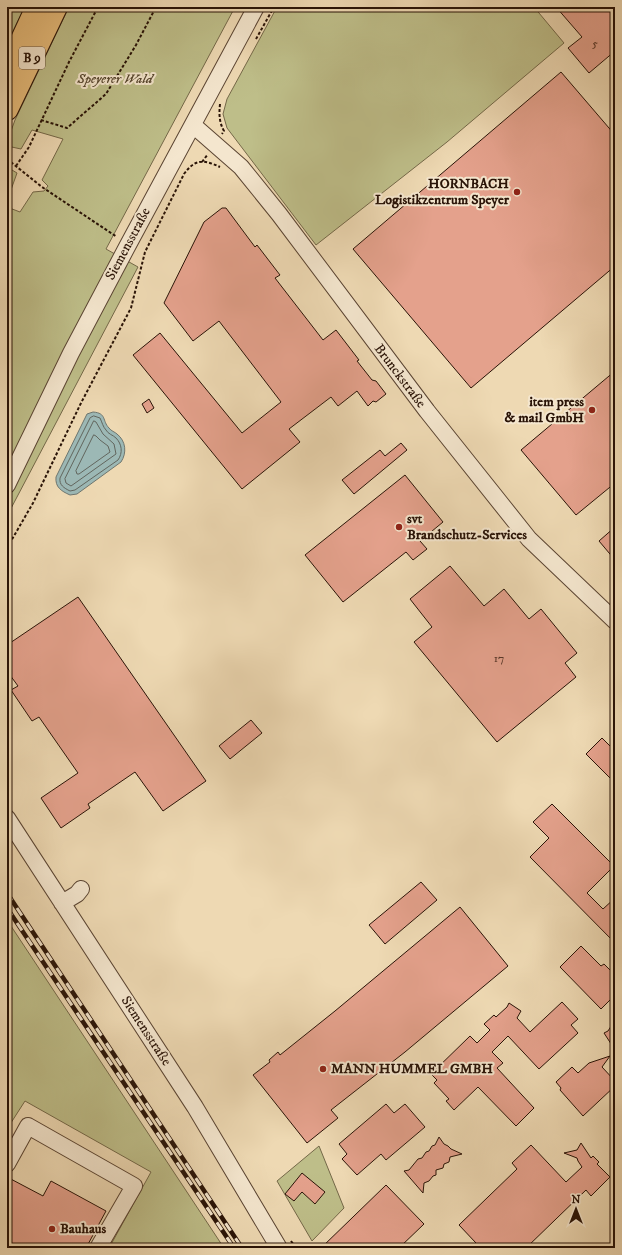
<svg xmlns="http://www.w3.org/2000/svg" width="622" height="1255" font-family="'IM FELL DW Pica',serif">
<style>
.green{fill:#bebe89;stroke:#746848}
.water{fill:#9cb8b5;stroke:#6e766f}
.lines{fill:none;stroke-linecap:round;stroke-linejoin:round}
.shore{stroke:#62665e;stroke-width:1}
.building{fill:#e4a18c;stroke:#291307}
.minor-casing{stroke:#5a4432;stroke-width:18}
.highway-casing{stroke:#291307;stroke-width:24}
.path{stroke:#291307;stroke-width:2;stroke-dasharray:3 2;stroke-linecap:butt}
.minor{stroke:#f4e6ce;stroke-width:16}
.highway{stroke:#e7bc7a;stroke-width:22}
.rail-casing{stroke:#291307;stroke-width:4.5}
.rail{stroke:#f4e6ce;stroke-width:3;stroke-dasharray:9;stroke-linecap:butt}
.poi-dot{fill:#8f2418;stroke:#f4e6ce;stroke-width:1.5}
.labels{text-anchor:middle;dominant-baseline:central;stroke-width:4;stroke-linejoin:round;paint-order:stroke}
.number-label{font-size:12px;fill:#583628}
.shield{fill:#f4e6ce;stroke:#665243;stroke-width:1}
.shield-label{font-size:13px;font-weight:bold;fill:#291307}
.park-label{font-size:14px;font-style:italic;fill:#56462e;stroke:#f4e6ce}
.poi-label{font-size:14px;font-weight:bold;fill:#291307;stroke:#f4e6ce;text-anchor:start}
.street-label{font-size:14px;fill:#291307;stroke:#f4e6ce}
</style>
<rect width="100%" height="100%" fill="#eed9b3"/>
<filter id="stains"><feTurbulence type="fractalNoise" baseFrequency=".005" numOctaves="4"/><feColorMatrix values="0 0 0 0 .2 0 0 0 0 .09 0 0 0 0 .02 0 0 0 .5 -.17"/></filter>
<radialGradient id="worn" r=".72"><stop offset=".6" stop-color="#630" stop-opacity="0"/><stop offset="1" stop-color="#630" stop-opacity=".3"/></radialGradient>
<!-- green -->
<path class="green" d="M7,7H25L7,43Z
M69,7H235L106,249L138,267L7,516V207L20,212L33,192L44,191L48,186L42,180L63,139L32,130L21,149L7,146V142L15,120Z
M277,7H534L564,43L447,142L316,245L227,128L223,114L227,99Z
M7,167L17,173L7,201Z
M7,920L224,1248H109L151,1172L25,1101L7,1129Z
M319,1146L344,1208L312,1241L277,1181Z"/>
<!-- water -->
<path class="water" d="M93,412C107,413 102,421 109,428C111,431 115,432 117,434C126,441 127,453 121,462L77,494L70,495C61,491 55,487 56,477L87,414Z"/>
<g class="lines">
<!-- shore -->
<path class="shore" d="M94,416L100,418C102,422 103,427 106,430C108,434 113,435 116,438C122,444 123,453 118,460L75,490L70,491C64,488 59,485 60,478L90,418Z
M94,421L96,422L103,434L114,444L116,454L71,486L66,483L65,479Z
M94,435L96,436L100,440L108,446L110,452L79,474H77L76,471Z"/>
</g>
<!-- building -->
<path class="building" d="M556,7H615V51L589,73L568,48L582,37Z
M561,72L615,135V266L471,388L353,249Z
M222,208H226L255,247L257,245L280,275L275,278L323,340L336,330L359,360L357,361L372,380L376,381L386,394L376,402L373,401L368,406L357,391L338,406L331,397L289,429L300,442L242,489L133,355L160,333L242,433L281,402L219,321L193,341L164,303L204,222Z
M615,371V483L576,515L521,450Z
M149,399L154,408L147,413L142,404Z
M401,443L407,450L354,494L342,480L380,450L385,456Z
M405,475L443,522L420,541L427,549L413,560L406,552L343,602L305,555Z
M615,527V560L599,541Z
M450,566L484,606L504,589L529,619L541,609L577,653L565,663L576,677L497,742L414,642L432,627L410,599Z
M78,597L206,781L163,811L135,772L88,804L90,808L61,828L41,798L78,773L39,717L32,721L11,690L18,686L7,671V645Z
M251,720L262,733L230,759L219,746Z
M602,738L615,751V783L586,754Z
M552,804L614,866L587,893L603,909L615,898V943L530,857L549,838L533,822Z
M421,882L437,900L385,944L369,925Z
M460,907L508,966L405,1052L331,1110L338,1118L307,1143L253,1075L270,1062L269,1060L278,1052L280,1055L335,1011Z
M581,946L601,966L604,964L615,975V995L601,1009L560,967Z
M562,1002L578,1019L571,1025L578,1033L539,1069L508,1036L492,1052L503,1063L497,1068L534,1108L516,1126L478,1087L454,1110L446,1101L449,1099L434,1083L437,1080L431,1074L470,1036L477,1043L490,1030L484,1024L494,1015L496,1017L507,1007L509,1003L521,1011L517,1018L530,1032Z
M615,1020V1050L604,1033L608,1031Z
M610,1056L602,1067L615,1081V1086L583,1116L560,1090L561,1088L556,1082L572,1067L578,1073L589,1063Z
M386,1104L394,1113L405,1104L425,1127L386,1160L381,1154L357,1175L342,1159L347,1154L339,1144Z
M439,1137L444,1144L448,1146L451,1149L462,1154L450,1157L449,1162L444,1164L443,1168L436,1170V1175L433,1176L429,1181L424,1183L423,1193L404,1171L409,1170L418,1159L422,1158L426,1152L429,1151L432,1146L435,1145Z
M581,1143L591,1158L593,1156L599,1162L597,1164L610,1177L591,1196L586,1190L526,1248H470L476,1243L459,1225L517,1169L512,1163L531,1145L566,1182L582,1167L578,1161L577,1158L564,1153L577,1150Z
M302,1173L325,1192L315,1204L302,1192L294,1201L285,1194Z
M7,1177L43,1196L51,1181L106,1211L86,1248H7Z
M386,1185L424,1224L399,1248H321Z"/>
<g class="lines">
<!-- minor casing -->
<g class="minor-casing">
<path id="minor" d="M193,125L241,167L279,214L427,411L529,539L615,621
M7,485L71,353L128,245L256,7
M7,818L195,1107L279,1248
M62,903L77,894L81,889
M7,1164L28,1126L134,1186L98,1248"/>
</g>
<!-- highway casing -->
<g class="highway-casing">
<path id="highway" d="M7,72L37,7
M7,109L56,7"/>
</g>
<!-- path -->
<path class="path" d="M256,39L274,7
M220,104C219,114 219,122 224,131L222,134
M41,120L67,128L106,94L136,45L156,7
M7,159L42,187L117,237
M202,162L208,154
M16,166L29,147L69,62L98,7
M7,548L33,503L81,403L131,308L145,252L184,174C195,159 203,159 220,167
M291,1241L296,1248"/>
<!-- minor -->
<use href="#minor" class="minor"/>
<!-- highway -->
<use href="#highway" class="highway"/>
<!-- rail casing -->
<g class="rail-casing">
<path id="rail" d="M7,893L242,1248
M7,908L234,1248"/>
</g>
<!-- rail -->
<use href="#rail" class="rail"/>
</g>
<!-- markers -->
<g class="poi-dot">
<circle cx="517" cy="192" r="4"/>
<circle cx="592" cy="410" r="4"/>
<circle cx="399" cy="527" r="4"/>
<circle cx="323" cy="1069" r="4"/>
<circle cx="52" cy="1229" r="4"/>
</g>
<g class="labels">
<!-- number labels -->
<g class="number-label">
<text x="595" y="43">5</text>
<text x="499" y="658">17</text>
</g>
<!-- shield labels -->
<rect class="shield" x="19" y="47" width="26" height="22" rx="3"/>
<g class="shield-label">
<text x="32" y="58">B 9</text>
</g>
<!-- park labels -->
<g class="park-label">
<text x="115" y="79">Speyerer Wald</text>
</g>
<!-- poi labels -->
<g class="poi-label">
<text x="509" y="184" text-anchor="end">HORNBACH<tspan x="509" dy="16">Logistikzentrum Speyer</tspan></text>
<text x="584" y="402" text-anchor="end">item press<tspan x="584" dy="16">&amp; mail GmbH</tspan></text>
<text x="407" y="519">svt<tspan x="407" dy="16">Brandschutz-Services</tspan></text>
<text x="331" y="1069">MANN HUMMEL GMBH</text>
<text x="60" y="1229">Bauhaus</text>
</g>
<!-- street labels -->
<g class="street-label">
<text transform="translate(128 244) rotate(-62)">Siemensstraße</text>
<text transform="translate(400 376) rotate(53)">Brunckstraße</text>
<text transform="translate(146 1031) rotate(57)">Siemensstraße</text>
</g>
</g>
<!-- margin -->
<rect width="622" height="1255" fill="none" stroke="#eed9b3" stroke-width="24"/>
<rect x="8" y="8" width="606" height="1239" fill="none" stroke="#291307" stroke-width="2"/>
<rect x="12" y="12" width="598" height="1231" fill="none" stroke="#291307"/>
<!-- north arrow -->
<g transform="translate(576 1209)" stroke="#f4e6ce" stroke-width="3" paint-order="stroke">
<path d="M0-3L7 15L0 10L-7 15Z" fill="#291307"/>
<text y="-6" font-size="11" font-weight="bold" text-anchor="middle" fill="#291307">N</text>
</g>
<rect width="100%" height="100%" filter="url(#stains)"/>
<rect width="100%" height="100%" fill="url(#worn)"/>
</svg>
